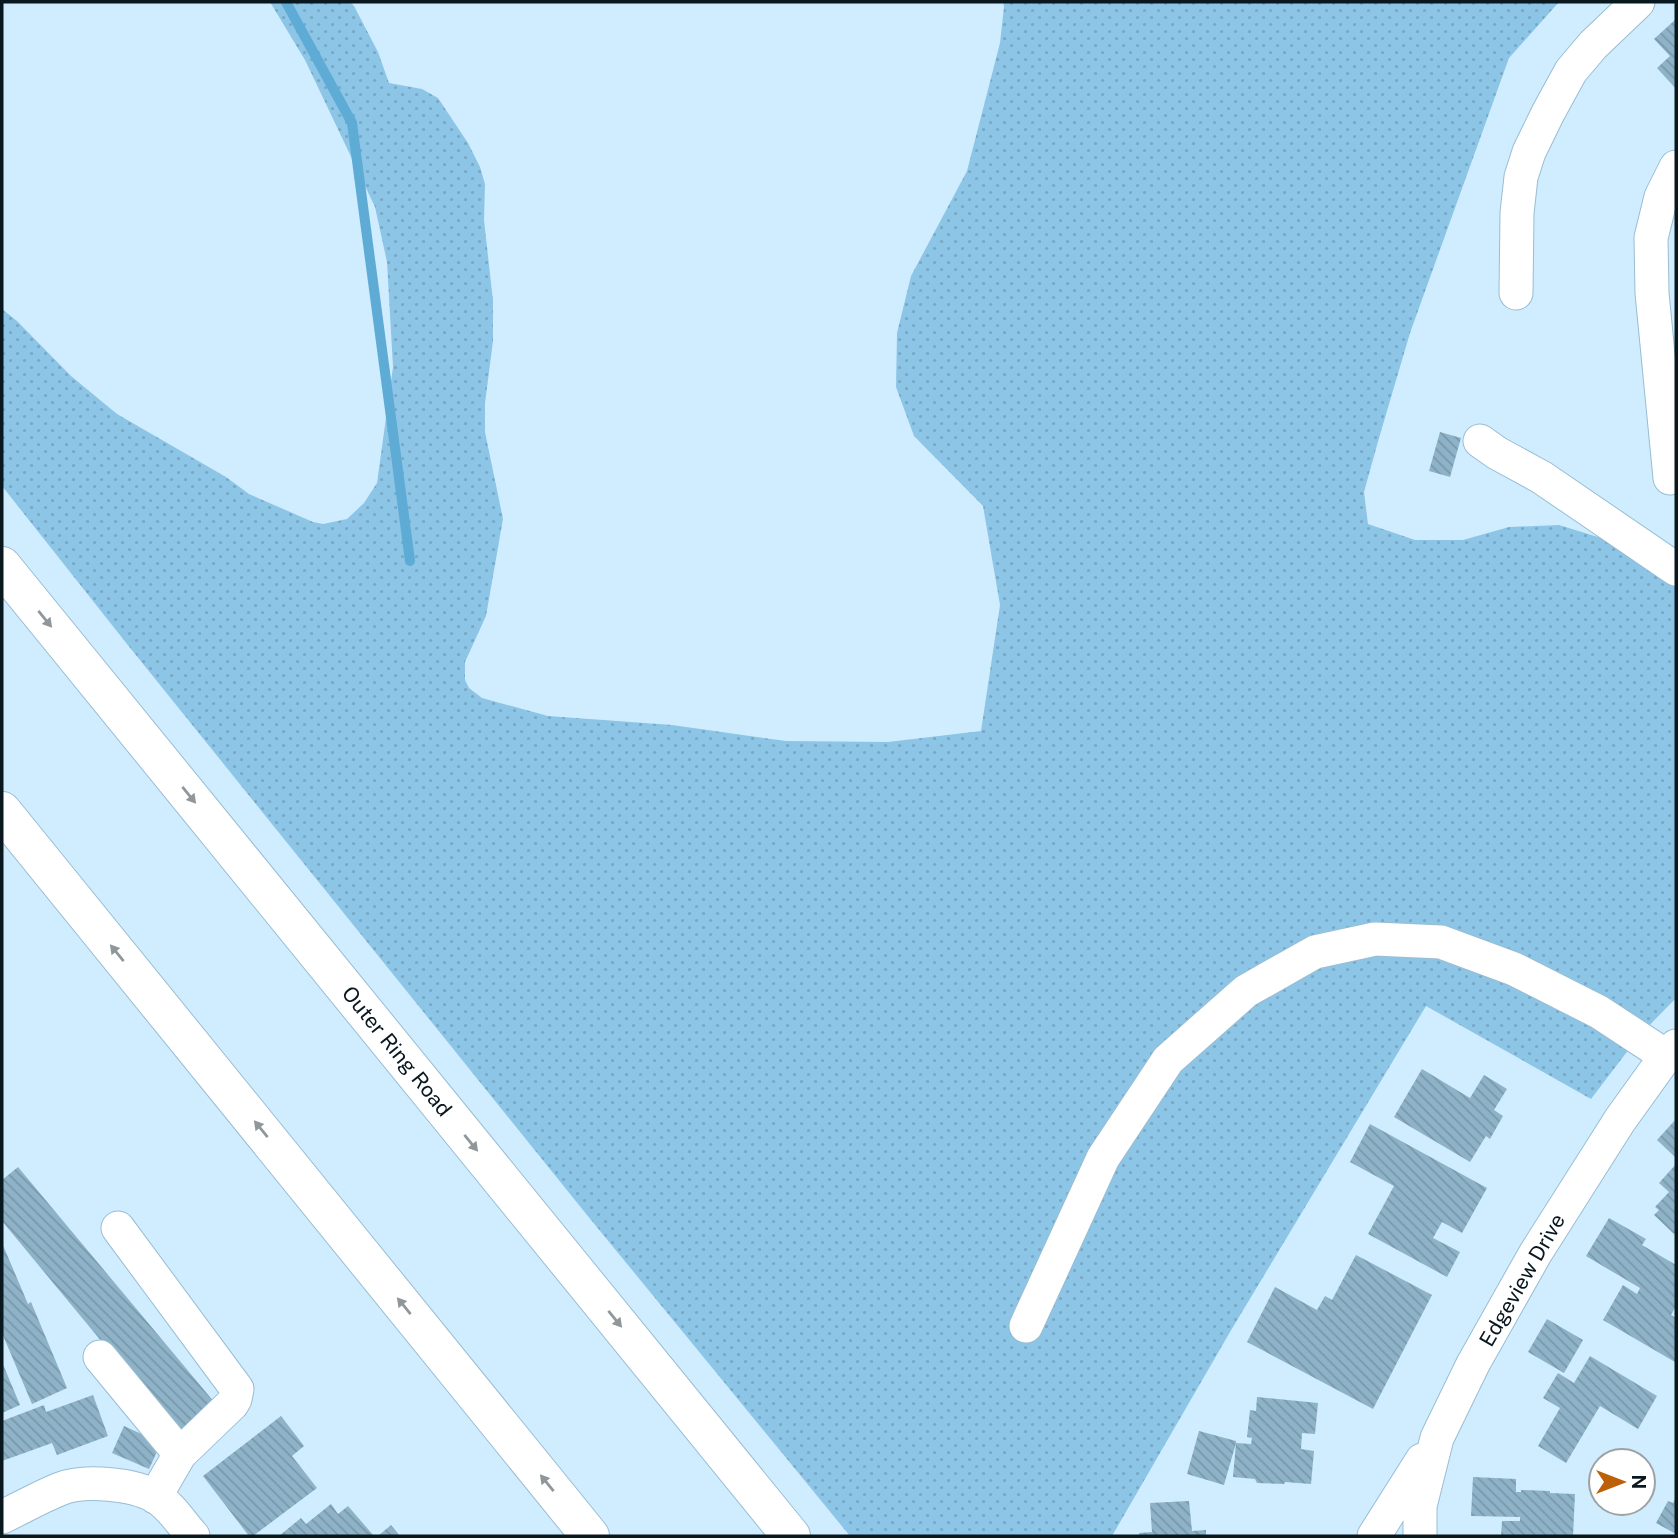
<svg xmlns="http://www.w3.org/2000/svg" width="1678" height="1538" font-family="'Public Sans',sans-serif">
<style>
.grass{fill:url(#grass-dots)}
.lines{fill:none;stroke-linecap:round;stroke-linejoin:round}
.stream{stroke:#5eacd6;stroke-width:10}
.building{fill:url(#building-back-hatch)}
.street-casing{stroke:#99bdd3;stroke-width:35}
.highway-casing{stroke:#99bdd3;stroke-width:40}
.street{stroke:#fff;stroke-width:33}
.highway{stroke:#fff;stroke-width:38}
.oneway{fill:#90979a}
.labels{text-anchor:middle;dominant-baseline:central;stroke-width:7;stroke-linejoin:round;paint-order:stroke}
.street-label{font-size:21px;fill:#09171e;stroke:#fff}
</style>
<defs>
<pattern id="grass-dots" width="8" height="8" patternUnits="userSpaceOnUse" patternTransform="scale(1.75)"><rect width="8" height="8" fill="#8dc5e6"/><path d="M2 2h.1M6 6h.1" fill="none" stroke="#78a8c5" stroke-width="1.8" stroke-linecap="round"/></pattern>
<pattern id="building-back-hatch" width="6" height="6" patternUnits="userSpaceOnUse" patternTransform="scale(1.75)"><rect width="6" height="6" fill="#8eb2c7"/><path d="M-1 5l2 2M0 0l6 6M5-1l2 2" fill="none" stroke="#7998aa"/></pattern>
</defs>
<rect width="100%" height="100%" fill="#cfedff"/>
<!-- grass -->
<path class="grass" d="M270,2H350L354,6L378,52L389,83L422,89L438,98L468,143L480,167L485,184L484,220L493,301V341L485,403V432L503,519L486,616L465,662V680L469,688L482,698L548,716L672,725L786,741L888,742L981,731L1000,605L983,506L914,436L896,387L897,333L911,276L967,171L1000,43L1004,7L1003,2H1559L1509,58L1410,333L1379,438L1364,492L1368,524L1415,540H1463L1509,527L1559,525L1614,542L1676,587V998L1639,1036L1591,1099L1426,1006L1230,1332L1112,1536H850L587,1215L127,644L2,486V309L17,321L71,376L117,414L226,477L249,494L313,522L323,524L347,519L364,503L377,483L393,367L387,262L375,207L305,60Z"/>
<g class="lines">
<!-- stream -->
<path class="stream" d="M286,2L352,123L410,561"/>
</g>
<!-- building -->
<path class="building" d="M1676,19V89L1657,68L1670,56L1654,39Z
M1440,432L1461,438L1450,477L1429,471Z
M1422,1069L1470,1098L1484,1075L1507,1089L1494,1110L1503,1116L1490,1139L1486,1136L1470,1162L1394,1117Z
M1676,1119V1158L1657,1140Z
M1370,1124L1487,1188L1462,1233L1442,1222L1433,1238L1460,1252L1447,1277L1368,1234L1394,1186L1350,1162Z
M1676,1164V1232L1674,1234L1654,1215L1659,1210L1655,1207L1669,1192L1659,1183Z
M18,1167L220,1409L183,1440L2,1221V1180Z
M1609,1218L1646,1239L1642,1245L1676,1265V1309L1675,1308L1671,1315L1676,1318L1675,1362L1603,1320L1623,1285L1637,1294L1640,1288L1586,1256Z
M2,1243L28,1304L31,1302L67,1388L32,1404L2,1333Z
M1356,1255L1432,1295L1373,1409L1247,1342L1275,1287L1317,1310L1325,1296L1332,1300Z
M1547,1319L1583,1340L1564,1373L1528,1352Z
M1590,1356L1657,1396L1638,1429L1600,1406L1566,1463L1538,1446L1560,1408L1543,1398L1558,1373L1574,1383Z
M2,1362L20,1405L2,1413Z
M93,1395L108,1436L57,1455L52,1443L2,1461V1421L44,1405L46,1412Z
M1257,1397L1318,1403L1315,1434L1302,1433L1301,1449L1314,1451L1311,1484L1285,1482L1284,1484L1257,1483L1255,1479L1233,1477L1236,1443L1224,1485L1187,1474L1199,1431L1236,1441V1443L1251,1444L1252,1438L1247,1437L1250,1410L1256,1411Z
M281,1416L304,1446L292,1456L317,1488L253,1536H249L203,1476Z
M124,1426L161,1443L149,1469L112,1453Z
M1473,1477L1516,1479V1492H1521V1490L1550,1491V1493L1575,1494L1573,1536H1501L1502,1521H1520V1517L1471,1516Z
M1676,1497V1534L1656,1523L1668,1501L1673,1503Z
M1189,1501L1192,1531L1206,1530V1536H1139V1533L1152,1532L1150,1503Z
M331,1504L338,1514L348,1506L374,1536H279L301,1518L306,1524Z
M391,1525L400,1536H378Z"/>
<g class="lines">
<!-- street casing -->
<g class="street-casing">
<path id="street" d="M1516,293L1517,213L1521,177L1529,152L1548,113L1571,71L1593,45L1638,2
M1480,441L1497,453L1541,477L1676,569
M1670,478L1652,293L1651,238L1661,197L1676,167
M118,1228L237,1389L235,1399L232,1404L180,1454L155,1497
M1026,1326L1103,1158L1168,1060L1246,991L1315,952L1375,939L1441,942L1514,969L1599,1012L1666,1056
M100,1357L180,1454
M2,1517C21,1508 40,1497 60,1489C84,1479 134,1484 156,1497C171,1506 181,1523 193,1536
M1374,1536L1422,1460
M1420,1536V1506L1437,1438L1473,1364L1535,1254L1620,1120L1666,1056L1676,1046"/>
</g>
<!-- highway casing -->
<g class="highway-casing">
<path id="highway" d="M2,566L791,1536
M2,811L590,1536"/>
</g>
<!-- street -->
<use href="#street" class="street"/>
<!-- highway -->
<use href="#highway" class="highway"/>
</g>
<!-- one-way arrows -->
<defs><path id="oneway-solid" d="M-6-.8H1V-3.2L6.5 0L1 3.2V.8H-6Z" transform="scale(1.75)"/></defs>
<g class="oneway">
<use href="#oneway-solid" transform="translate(45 619) rotate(51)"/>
<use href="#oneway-solid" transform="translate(189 795) rotate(51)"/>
<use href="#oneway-solid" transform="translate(117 953) rotate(-129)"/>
<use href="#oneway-solid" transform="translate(261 1129) rotate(-129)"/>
<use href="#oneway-solid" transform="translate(471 1143) rotate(51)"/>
<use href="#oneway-solid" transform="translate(404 1306) rotate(-129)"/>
<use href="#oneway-solid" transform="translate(615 1319) rotate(51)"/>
<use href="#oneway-solid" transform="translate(547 1483) rotate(-129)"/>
</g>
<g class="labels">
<!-- street labels -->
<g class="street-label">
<text transform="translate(397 1051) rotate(51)">Outer Ring Road</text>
<text transform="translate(1522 1280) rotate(-60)">Edgeview Drive</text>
</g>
</g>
<!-- border -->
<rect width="1678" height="1538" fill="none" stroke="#09171e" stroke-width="7"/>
<!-- north arrow -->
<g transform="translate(1622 1482) rotate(90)"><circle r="33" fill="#ffffff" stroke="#9da2a5" stroke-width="2"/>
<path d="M0-5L12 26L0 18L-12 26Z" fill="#bc6009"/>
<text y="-10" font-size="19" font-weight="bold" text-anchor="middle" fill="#09171e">N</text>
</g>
</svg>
